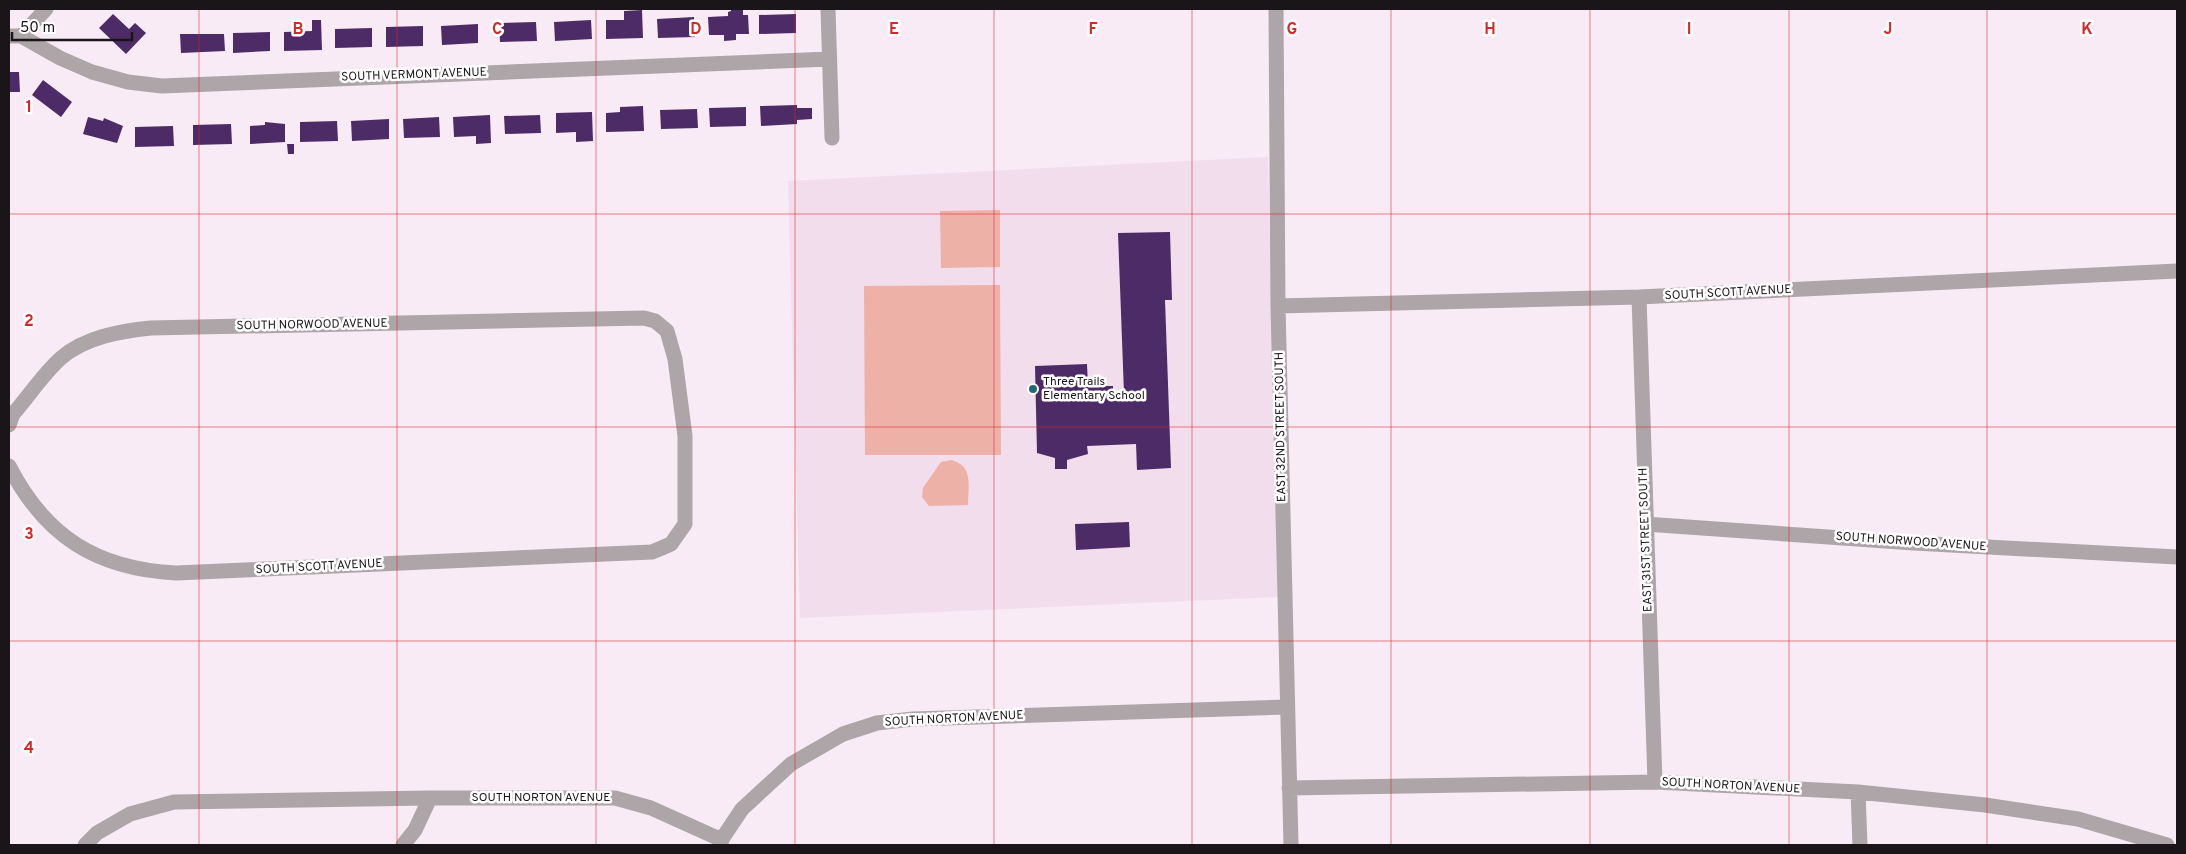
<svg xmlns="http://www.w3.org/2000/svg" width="2186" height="854" font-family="Overpass,sans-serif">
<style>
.built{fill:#f2ddec}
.green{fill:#edb1a8}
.building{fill:#4d2b66}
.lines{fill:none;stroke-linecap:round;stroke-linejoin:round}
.street{stroke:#ada5a7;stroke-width:15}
.grid{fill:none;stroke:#d62828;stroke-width:1;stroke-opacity:0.55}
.poi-dot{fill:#206b72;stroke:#fff;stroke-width:2}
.labels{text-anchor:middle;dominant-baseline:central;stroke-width:5;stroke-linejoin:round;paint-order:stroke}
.street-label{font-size:12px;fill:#1a1518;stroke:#fff}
.poi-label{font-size:12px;fill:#1a1518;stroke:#fff;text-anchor:start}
.grid-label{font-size:16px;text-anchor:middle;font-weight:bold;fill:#d62828;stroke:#fff;stroke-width:5;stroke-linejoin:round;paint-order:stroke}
</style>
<rect width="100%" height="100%" fill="#f9ebf5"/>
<!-- built -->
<path class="built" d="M1268,157L1278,597L800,618L788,181Z"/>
<!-- green -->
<path class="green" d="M1000,210V267L941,268L940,211Z
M1000,285L1001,455H865L864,286Z
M951,460C974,466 968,485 968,505L929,506L922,497L923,488L941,462Z"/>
<!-- building -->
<path class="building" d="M731,9H743V15H748L749,34H736V40L724,41V35H709L708,17L728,16V12L731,11Z
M642,10L643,38L606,39V20H624V11Z
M113,14L129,29L135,23L146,33L126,54L99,28Z
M796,14V33L759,34V15Z
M694,17L695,37L658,38L657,19Z
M312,20H321L322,50L284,51V32L312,31Z
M591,20L592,39L555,41L554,22Z
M536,22L537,41L500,42L499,23Z
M478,24V43L442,45L441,26Z
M423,26V46L386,47V27Z
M372,28V47L335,48V29Z
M270,32V51L233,53V33Z
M180,34H224L225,51L181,53Z
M9,72H19L20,92H9Z
M43,80L72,102L61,117L32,95Z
M797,105V108H812V119L797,120V124L761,126L760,106Z
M643,106L644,131L606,132V113L620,112V107Z
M746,107V126L710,127L709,108Z
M697,109L698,128L661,129L660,110Z
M592,112L593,141L576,142V132L556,133V113Z
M490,115L491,143L476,144V136L454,137L453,117Z
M540,115L541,133L505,134L504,116Z
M88,117L103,121L104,118L123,126L117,143L83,134Z
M439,117L440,137L404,138L403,119Z
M389,119V139L352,141L351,121Z
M337,121L338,141L300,142V122Z
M265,122L285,124V142L250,144V126L265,125Z
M231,124L232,144L193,145V125Z
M173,126L174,146L135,147V127Z
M287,144H294V154H288Z
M1170,232L1172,300H1165L1171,468L1137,470L1136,444L1087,446L1088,454L1067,460V469H1055V458L1037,453L1035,366L1087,364L1088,386H1113V394L1124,393L1118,233Z
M1129,522L1130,547L1076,550L1075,524Z"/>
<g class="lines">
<!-- street -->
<path class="street" d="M828,9L832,138
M1276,9L1278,306L1291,845
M9,36H21L60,58L92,72L128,82L162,86L829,59
M21,36L46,9
M1639,297L1655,782
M1278,306L1639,297L2177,271
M9,425L13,414C29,396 43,374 61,358C85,337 121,331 151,328L644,318L655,321L667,331L675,359L685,436V524L671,544L652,552L176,573C96,569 45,536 9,466
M1645,524L1914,543L2177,557
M1289,788L1655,782L1858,792L1985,805L2078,819L2167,845
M1858,792L1860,845
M85,845L97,833L130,814L174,802L430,798H615L651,808L722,840
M403,845L415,830L430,798
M718,845L742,809L791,764L843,734L877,723L913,719L1287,707"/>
</g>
<!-- grid -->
<path class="grid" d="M199,9V845M397,9V845M596,9V845M795,9V845M994,9V845M1192,9V845M1391,9V845M1590,9V845M1789,9V845M1987,9V845M9,214H2177M9,427H2177M9,641H2177"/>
<!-- markers -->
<circle class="poi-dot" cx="1033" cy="389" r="5"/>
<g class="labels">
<!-- street labels -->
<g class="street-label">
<text transform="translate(414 75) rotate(-2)">SOUTH VERMONT AVENUE</text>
<text transform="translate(1728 293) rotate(-3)">SOUTH SCOTT AVENUE</text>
<text transform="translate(312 325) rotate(-1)">SOUTH NORWOOD AVENUE</text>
<text transform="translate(1281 427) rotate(-91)">EAST 32ND STREET SOUTH</text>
<text transform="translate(1646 540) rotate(-92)">EAST 31ST STREET SOUTH</text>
<text transform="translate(1911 542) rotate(4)">SOUTH NORWOOD AVENUE</text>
<text transform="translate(319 567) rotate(-3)">SOUTH SCOTT AVENUE</text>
<text transform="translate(954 719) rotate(-3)">SOUTH NORTON AVENUE</text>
<text transform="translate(1731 786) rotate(3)">SOUTH NORTON AVENUE</text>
<text x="541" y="798">SOUTH NORTON AVENUE</text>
</g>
<!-- poi labels -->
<g class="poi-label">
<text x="1043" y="382">Three Trails<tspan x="1043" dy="14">Elementary School</tspan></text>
</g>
</g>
<g class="grid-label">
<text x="298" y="34">B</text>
<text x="497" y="34">C</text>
<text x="696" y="34">D</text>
<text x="894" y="34">E</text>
<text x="1093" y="34">F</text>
<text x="1292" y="34">G</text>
<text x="1490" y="34">H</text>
<text x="1689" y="34">I</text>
<text x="1888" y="34">J</text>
<text x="2087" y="34">K</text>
<text x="29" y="112">1</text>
<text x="29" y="326">2</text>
<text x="29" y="539">3</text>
<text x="29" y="753">4</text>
</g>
<!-- border -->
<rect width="2186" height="854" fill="none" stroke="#1a1518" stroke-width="20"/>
<!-- scale -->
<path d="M12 32v8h120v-8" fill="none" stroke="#1a1518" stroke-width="2.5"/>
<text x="20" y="32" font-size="15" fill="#1a1518" stroke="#ffffff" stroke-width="4" paint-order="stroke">50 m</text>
</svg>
